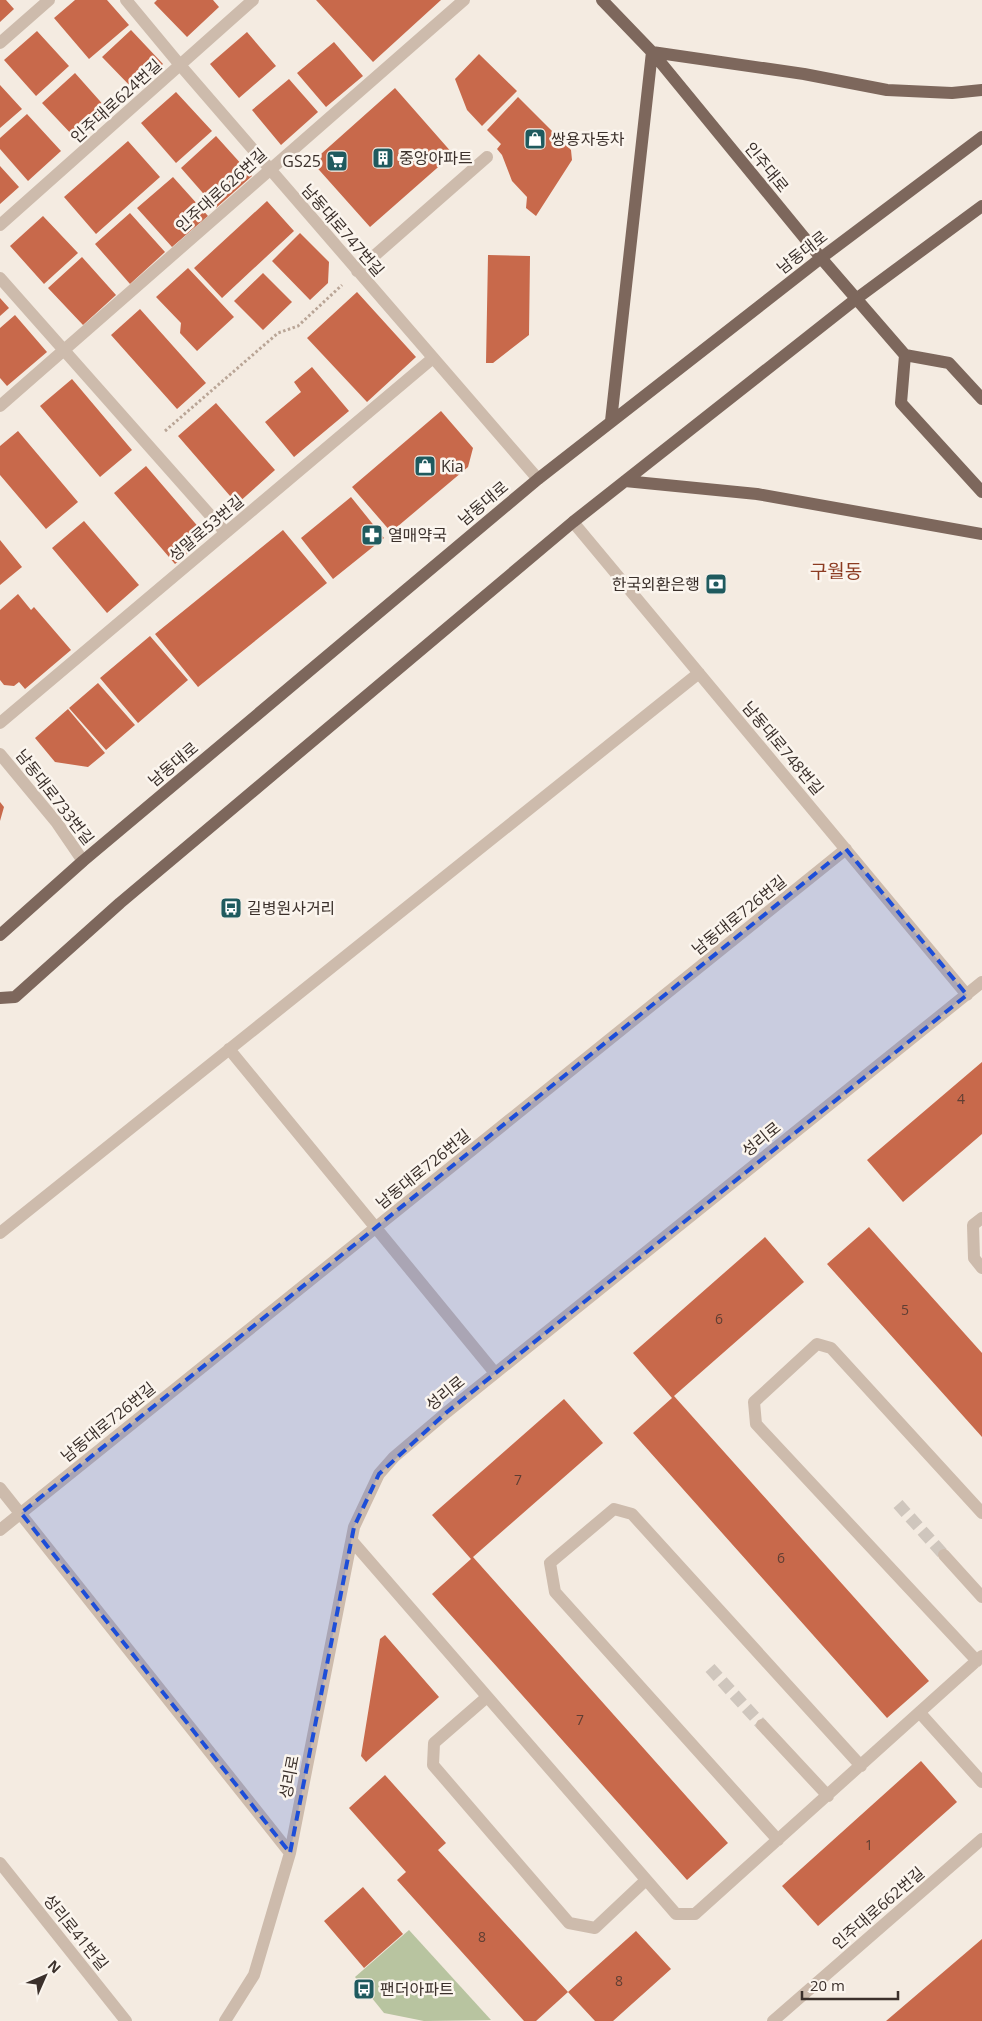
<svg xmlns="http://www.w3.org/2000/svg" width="982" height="2021" font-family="'Open Sans','Noto Sans KR',sans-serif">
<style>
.green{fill:#b8c4a0}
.building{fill:#c8694b}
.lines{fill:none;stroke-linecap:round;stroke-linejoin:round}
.minor-tunnel{stroke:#cfc6bd;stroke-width:12;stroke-dasharray:12 6;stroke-linecap:butt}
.path{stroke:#b9a596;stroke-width:3;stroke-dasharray:2.5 2.5;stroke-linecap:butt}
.minor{stroke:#cdbbac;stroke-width:12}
.major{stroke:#7d675c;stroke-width:12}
.marked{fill:#1d4ed8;fill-opacity:0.2;stroke:#1d4ed8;stroke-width:4;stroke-dasharray:10 6;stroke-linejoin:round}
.labels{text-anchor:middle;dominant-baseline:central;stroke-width:5;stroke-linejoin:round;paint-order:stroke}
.number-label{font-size:14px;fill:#5e3e33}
.street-label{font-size:16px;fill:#3b302b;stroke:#fbf5ee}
.poi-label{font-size:16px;fill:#3b302b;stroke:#fbf5ee;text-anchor:start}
.quarter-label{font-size:19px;fill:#8c3b22;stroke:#fbf5ee}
</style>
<rect width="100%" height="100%" fill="#f4ebe1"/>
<!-- green -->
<path class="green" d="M409,1930L491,2020L424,2021L384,2013L355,1977Z"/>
<!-- building -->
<path class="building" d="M0,0H6L14,9L0,22Z
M75,0H107L129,25L89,59L54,18Z
M157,0H213L219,7L187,37L154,3Z
M316,0H441L373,62Z
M131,30L163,64L134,90L102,57Z
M37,31L69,66L36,96L4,60Z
M247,32L276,66L239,98L210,64Z
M334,42L363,76L326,107L297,73Z
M479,54L517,91L482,126L467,110L455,79Z
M75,73L107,109L75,138L42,103Z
M289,79L318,112L281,145L252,110Z
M0,85L22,109L0,128Z
M395,88L453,154L370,227L312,162Z
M176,92L212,131L176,163L141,123Z
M518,97L571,150L572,160L536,216L526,208L527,197L512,181L502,155L497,149L501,144L487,130Z
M27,114L61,151L28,181L0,149V138Z
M216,136L252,176L216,208L181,168Z
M128,141L160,177L96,234L64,197Z
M0,166L19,187L0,204Z
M173,177L208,216L172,247L137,208Z
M267,201L294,231L222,298L194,268Z
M130,213L165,252L130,284L95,244Z
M43,216L78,253L44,284L10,246Z
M300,233L329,262L328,283L310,300L272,261Z
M488,255L530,256L529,335L493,363H486Z
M82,257L116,295L83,325L48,288Z
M188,268L234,317L197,351L180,333L181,323L156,297Z
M263,273L292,302L263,330L234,301Z
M357,292L416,357L367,402L307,338Z
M0,298L9,308L0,316Z
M140,309L206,383L177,409L111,335Z
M15,315L47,352L7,386L0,378V328Z
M312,367L349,411L294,457L265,422L301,392L294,382Z
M72,379L132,450L100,477L40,406Z
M216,403L275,470L237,504L178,436Z
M441,411L473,448L468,467L391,532L352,487Z
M18,431L78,502L46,529L0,475V446Z
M146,466L207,537L175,564L114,493Z
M351,497L384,538L333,579L301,538Z
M84,521L139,585L107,613L52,548Z
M283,530L327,583L198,687L155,634Z
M0,540L22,567L0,585Z
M18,594L31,610L34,607L71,650L25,689L19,682L14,686L4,685L0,680V610Z
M150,636L188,680L138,723L100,678Z
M98,683L135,725L106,750L69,708Z
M68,709L105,753L88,767L55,762L35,738Z
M0,802L4,807L0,821Z
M982,1062V1134L903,1202L867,1160Z
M869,1227L982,1353V1437L827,1264Z
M765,1237L804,1282L674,1396L929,1681L887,1718L633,1433L672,1398L633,1353Z
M564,1399L603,1443L473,1557L728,1843L687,1880L432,1594L471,1559L432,1515Z
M385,1635L439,1697L366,1762L361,1756L380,1639Z
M921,1761L957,1802L818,1926L782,1886Z
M385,1775L446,1843L438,1850L568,1992L536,2021H524L397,1880L406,1872L349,1808Z
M363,1887L403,1934L364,1968L324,1921Z
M636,1931L671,1969L613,2021H595L568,1992Z
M982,1939V2021H886Z"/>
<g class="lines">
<!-- minor-tunnel -->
<path class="minor-tunnel" d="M898,1504L944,1555
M710,1668L762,1725"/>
<!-- path -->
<path class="path" d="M165,431L278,333L298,326L342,285"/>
<!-- minor -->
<path class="minor" d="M126,0L180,65L538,479
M0,43L49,0
M0,225L253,0
M357,271L487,157
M0,278L225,532
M0,406L464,0
M573,522L967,995
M0,723L433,358
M0,754L57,823L83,861
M229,1049L495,1373
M982,1218L973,1225L974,1258L982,1268
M0,1233L699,673
M0,1488L290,1853
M0,1530L846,849
M352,1541L676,1914H695L982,1656
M944,1555L982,1597
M977,1661L756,1424L754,1402L817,1344L831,1348L982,1513
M487,1697L434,1743L433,1765L569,1923L595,1928L646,1880
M920,1713L982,1782
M762,1725L828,1796
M778,1840L555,1592L550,1563L614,1509L632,1514L861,1766
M0,1863L126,2021
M225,2021L254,1975L290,1853L354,1527L379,1474L394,1457L447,1412L982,982
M773,2021L982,1839"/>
<!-- major -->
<path class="major" d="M602,0L652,52L821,258L905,355L949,363L982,399
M905,355L901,403L982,492
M611,421L652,52L804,74L887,90L952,93L982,90
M625,481L757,494L982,534
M0,935L83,861L538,479L821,258L982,137
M0,998L15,997L120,903L573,522L856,299L982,206"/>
</g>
<!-- marked area -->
<path class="marked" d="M846,849L967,995L447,1412L379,1474L354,1527L290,1853L21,1513Z"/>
<!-- icons -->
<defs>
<g id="shop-square" transform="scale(1.125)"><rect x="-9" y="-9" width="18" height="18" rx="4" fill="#1f5a5e" stroke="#fbf5ee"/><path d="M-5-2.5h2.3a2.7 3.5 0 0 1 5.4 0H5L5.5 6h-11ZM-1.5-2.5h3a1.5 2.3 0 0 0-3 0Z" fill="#fff"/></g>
<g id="building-square" transform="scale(1.125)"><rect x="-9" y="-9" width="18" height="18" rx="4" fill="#1f5a5e" stroke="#fbf5ee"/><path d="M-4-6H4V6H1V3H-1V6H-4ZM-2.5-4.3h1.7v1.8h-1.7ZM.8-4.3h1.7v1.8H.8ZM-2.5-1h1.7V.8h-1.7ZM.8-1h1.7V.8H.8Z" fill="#fff"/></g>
<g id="supermarket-square" transform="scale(1.125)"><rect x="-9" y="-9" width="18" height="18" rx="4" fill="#1f5a5e" stroke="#fbf5ee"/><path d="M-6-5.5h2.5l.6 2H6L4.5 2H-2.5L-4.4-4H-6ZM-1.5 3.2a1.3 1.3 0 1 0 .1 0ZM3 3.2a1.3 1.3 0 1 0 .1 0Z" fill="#fff"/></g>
<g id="pharmacy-square" transform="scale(1.125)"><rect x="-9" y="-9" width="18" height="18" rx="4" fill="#1f5a5e" stroke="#fbf5ee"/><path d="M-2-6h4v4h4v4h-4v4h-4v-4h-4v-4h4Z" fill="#fff"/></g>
<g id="bank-square" transform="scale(1.125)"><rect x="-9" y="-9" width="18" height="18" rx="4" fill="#1f5a5e" stroke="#fbf5ee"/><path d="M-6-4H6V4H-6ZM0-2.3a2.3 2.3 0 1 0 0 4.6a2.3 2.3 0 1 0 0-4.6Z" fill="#fff"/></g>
<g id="bus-square" transform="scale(1.125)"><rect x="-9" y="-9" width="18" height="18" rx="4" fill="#1f5a5e" stroke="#fbf5ee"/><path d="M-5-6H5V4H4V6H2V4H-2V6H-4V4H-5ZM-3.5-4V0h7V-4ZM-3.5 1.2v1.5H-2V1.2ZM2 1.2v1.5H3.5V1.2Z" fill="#fff"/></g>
</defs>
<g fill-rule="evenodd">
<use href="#shop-square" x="535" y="139"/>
<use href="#building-square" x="383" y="158"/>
<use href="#supermarket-square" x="337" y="161"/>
<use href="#shop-square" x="425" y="466"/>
<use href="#pharmacy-square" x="372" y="535"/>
<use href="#bank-square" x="716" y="584"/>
<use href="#bus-square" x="231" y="908"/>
<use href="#bus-square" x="364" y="1989"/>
</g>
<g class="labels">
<!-- number labels -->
<g class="number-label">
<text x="961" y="1098">4</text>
<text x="905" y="1309">5</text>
<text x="719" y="1318">6</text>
<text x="518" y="1479">7</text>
<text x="781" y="1557">6</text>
<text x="580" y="1719">7</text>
<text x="869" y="1844">1</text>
<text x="482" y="1936">8</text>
<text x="619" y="1980">8</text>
</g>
<!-- street labels -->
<g class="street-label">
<text transform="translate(116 101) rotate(-42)">인주대로624번길</text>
<text transform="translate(767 167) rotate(51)">인주대로</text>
<text transform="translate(221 190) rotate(-42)">인주대로626번길</text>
<text transform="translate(343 230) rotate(49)">남동대로747번길</text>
<text transform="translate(802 252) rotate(-38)">남동대로</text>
<text transform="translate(483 503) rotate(-40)">남동대로</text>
<text transform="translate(206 528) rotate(-40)">성말로53번길</text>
<text transform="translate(783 748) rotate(50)">남동대로748번길</text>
<text transform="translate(173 764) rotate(-40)">남동대로</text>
<text transform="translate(55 797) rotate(52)">남동대로733번길</text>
<text transform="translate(739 915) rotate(-39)">남동대로726번길</text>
<text transform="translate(761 1139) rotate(-39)">성리로</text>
<text transform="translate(423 1169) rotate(-39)">남동대로726번길</text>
<text transform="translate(445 1393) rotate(-39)">성리로</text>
<text transform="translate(108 1422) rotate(-39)">남동대로726번길</text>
<text transform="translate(289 1777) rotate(-79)">성리로</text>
<text transform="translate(878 1908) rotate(-41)">인주대로662번길</text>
<text transform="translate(76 1932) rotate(51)">성리로41번길</text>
</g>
<!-- poi labels -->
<g class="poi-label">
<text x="551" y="139">쌍용자동차</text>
<text x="399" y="158">중앙아파트</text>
<text x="321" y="161" text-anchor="end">GS25</text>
<text x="441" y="466">Kia</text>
<text x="388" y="535">열매약국</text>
<text x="700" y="584" text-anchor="end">한국외환은행</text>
<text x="247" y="908">길병원사거리</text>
<text x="380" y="1989">팬더아파트</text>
</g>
<!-- quarter labels -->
<g class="quarter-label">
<text x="836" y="571">구월동</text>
</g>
</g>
<!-- north arrow -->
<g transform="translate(45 1976) rotate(45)" stroke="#fbf5ee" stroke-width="4" paint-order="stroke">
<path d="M0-4L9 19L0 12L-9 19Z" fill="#3b302b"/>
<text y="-8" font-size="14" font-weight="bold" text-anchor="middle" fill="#3b302b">N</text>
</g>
<!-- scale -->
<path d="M802 1991v8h96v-8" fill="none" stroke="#3b302b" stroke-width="2.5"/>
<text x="810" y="1991" font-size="15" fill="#3b302b" stroke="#fbf5ee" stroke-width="4" paint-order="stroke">20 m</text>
</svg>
